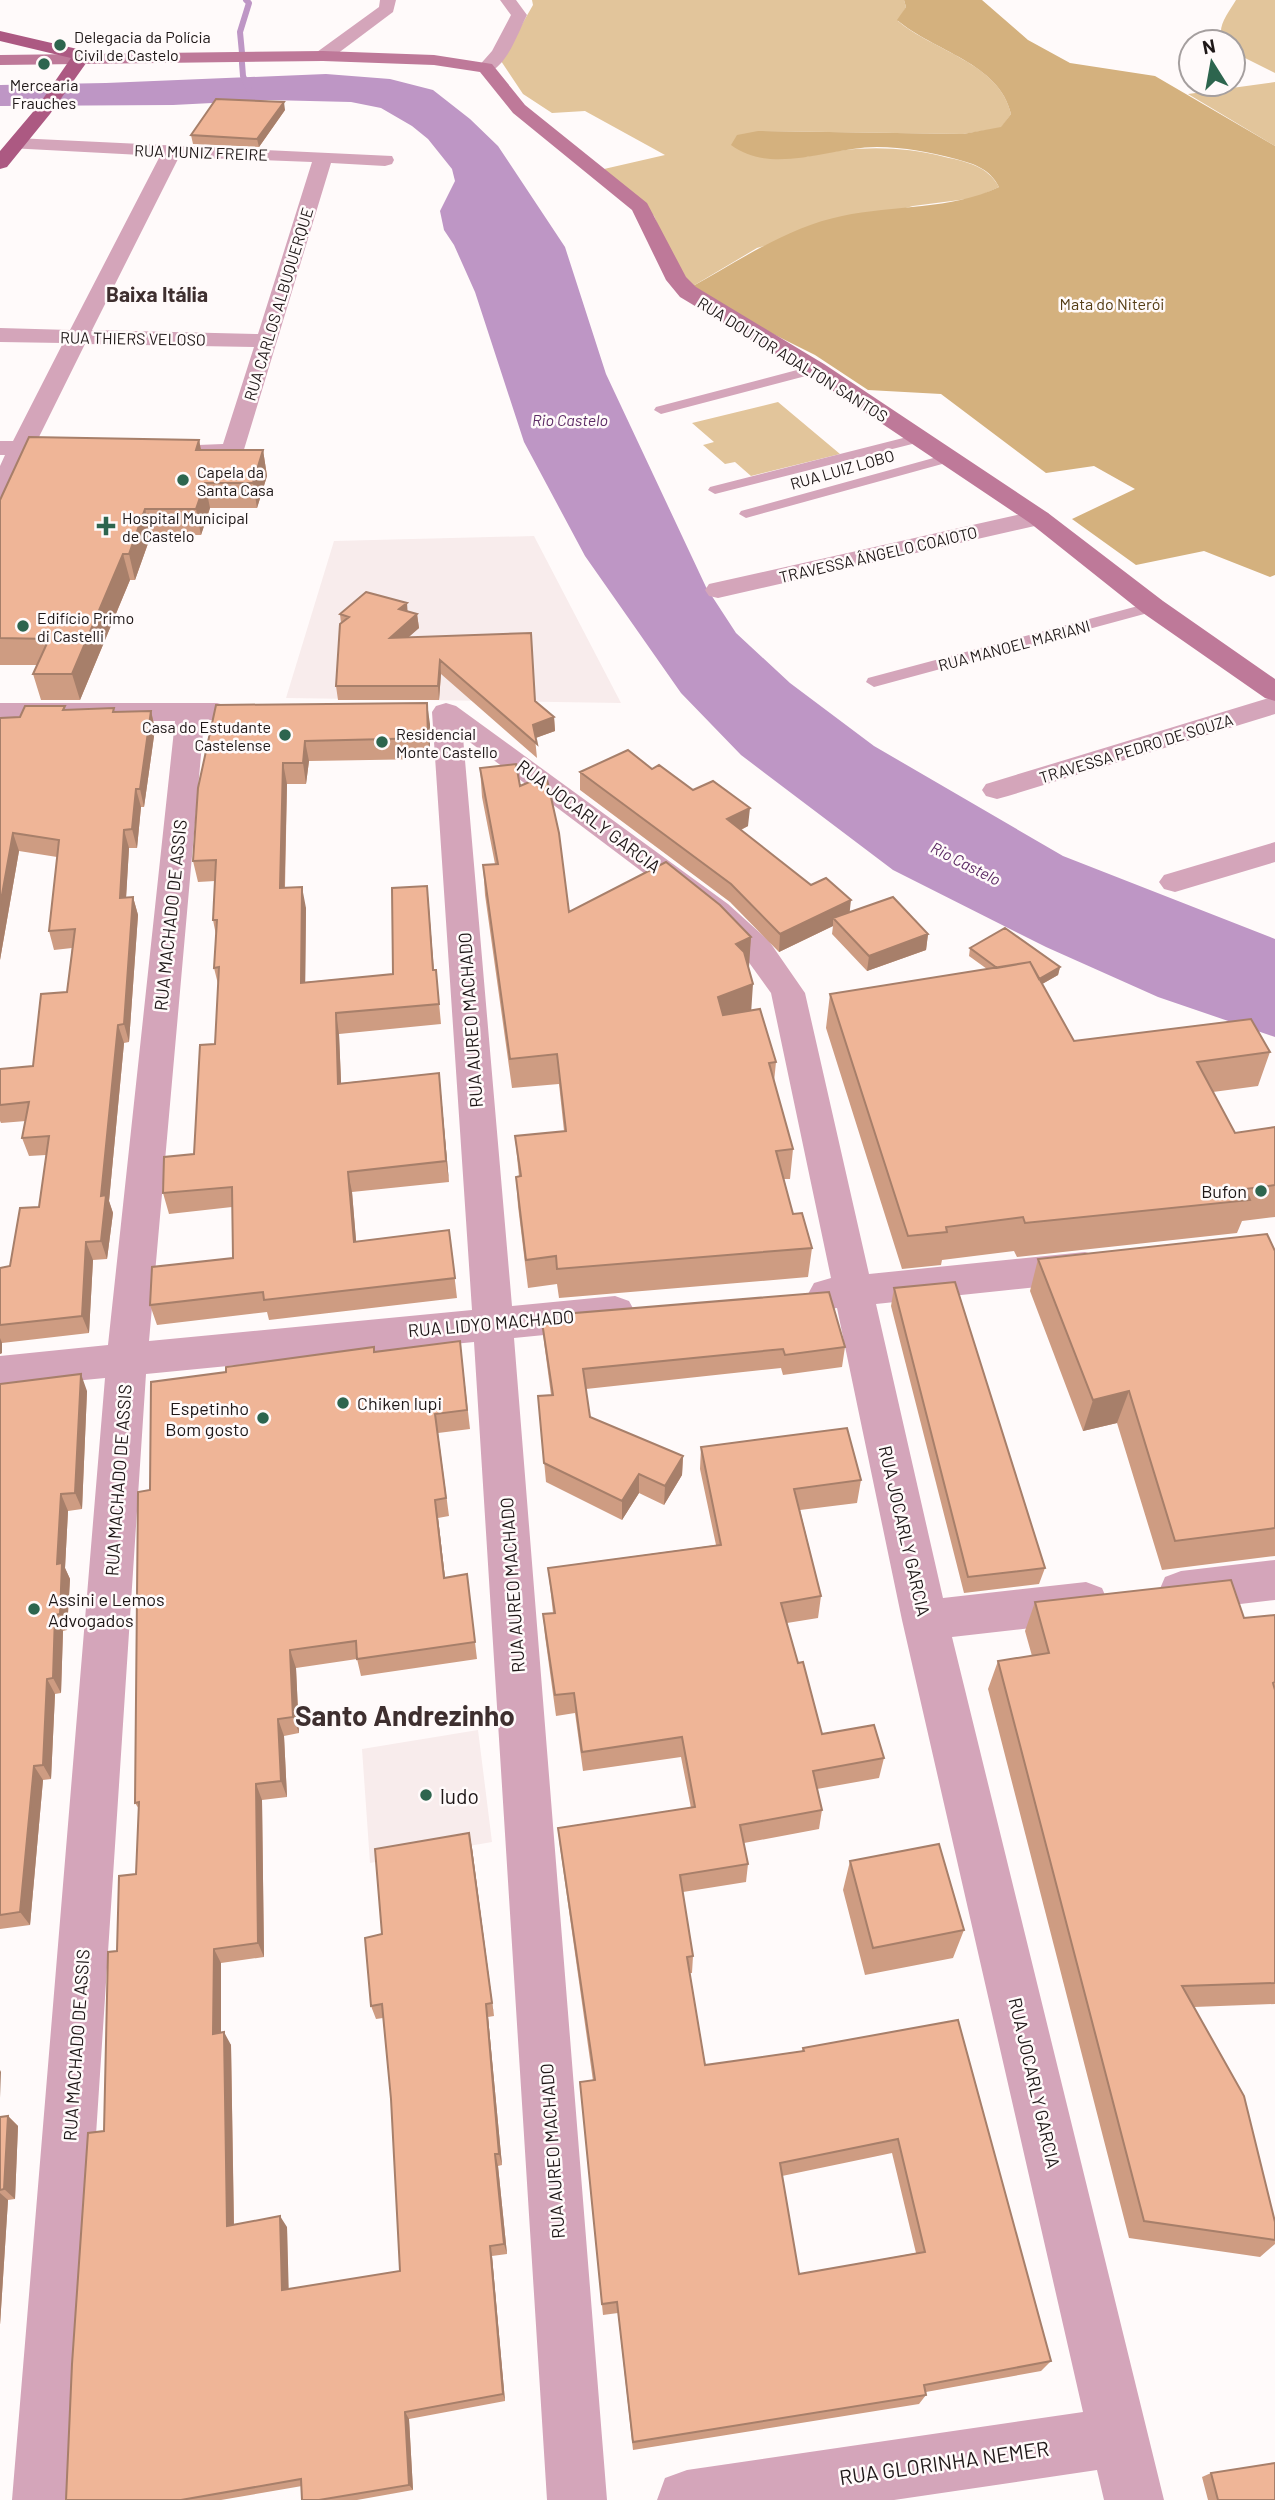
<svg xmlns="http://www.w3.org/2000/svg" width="1275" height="2500" font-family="Barlow,sans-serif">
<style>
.built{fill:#f8ecec}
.green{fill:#e2c59b}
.forest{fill:#d4b17e}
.water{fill:#be96c5}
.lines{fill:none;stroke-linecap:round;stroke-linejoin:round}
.stream{stroke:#be96c5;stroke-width:6}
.lane{fill:#d4a5ba;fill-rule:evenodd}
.street{fill:#d4a5ba;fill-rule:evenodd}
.secondary{fill:#be7999;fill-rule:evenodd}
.primary{fill:#ac5982;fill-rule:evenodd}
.wall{fill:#ce9c82;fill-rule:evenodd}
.shaded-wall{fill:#a77f6a}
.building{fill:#efb597;stroke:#a77f6a;stroke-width:2;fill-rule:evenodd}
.poi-dot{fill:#2d654e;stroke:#fffafa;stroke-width:2.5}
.labels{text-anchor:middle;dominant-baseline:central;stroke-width:5;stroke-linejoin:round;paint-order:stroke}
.far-poi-label{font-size:16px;fill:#1e1717;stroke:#fffafa;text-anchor:start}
.far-street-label{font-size:16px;fill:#1e1717;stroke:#fffafa}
.far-park-label{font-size:16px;fill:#543c13;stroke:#fffafa}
.far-water-label{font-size:16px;font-style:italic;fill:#5c2b65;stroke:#fffafa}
.street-label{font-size:18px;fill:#1e1717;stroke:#fffafa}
.poi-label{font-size:18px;fill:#1e1717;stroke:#fffafa;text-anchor:end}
.far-district-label{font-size:21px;font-weight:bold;fill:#3e2f2f;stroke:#fffafa}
.near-poi-label{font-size:21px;fill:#1e1717;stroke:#fffafa;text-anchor:start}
.near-street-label{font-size:21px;fill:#1e1717;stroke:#fffafa}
.near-district-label{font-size:28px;font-weight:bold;fill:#3e2f2f;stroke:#fffafa}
</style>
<rect width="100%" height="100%" fill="#fffafa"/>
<!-- built -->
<path class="built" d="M534,536L621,703L286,698L334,541Z
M478,1730L492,1842L370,1863L362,1749Z"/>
<!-- green -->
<path class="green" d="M532,0H904L906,7L898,21C933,51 1000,63 1011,114L1001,128L963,134L758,131L805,157C853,146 896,145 945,157C967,162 988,166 999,187L975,198L913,206L757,248L693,286C680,273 666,256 661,238C659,230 658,224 654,216L604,169L665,155L585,111L552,113L523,94L501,61L533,5Z
M1236,0H1275V73L1233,52V42H1223C1216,26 1228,14 1236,0Z
M1275,82V146L1188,94Z
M778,402L840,454L751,476L735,462L725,464L703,445L714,442L692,423Z"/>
<!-- forest -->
<path class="forest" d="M904,0H982L1028,40L1070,63L1155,76L1275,146V575L1270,577L1204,551L1136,565L1072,519L1135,489L1094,466L1046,473L941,394L868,390L815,355L757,326L693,286C740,260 788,227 842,216C894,205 951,210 999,187C990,169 975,164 956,159C930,152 904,147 877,147C828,147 773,176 731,145L737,135L758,131L963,134L1001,127L1011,114C1000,63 933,51 897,20L906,7Z"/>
<!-- water -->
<path class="water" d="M326,74L390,79L433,90L470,119L498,146L565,247L606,374L706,587L736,633L790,683L874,746L1063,856L1275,939V1037L1158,997L1046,947L893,870L741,755L681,693L585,556L524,442L475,292L454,245L444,230L440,211L455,181L452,169L428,139L412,126L381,108L351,102L269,100L173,105L0,106V85L106,83Z"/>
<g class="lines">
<!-- stream -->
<path class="stream" d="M242,53L240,32L249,3L246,0
M242,63L243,76L249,90"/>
<!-- lane -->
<path class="lane" d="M816,365L821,366V372L661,414L654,410L656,407Z
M919,434L924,435V441L715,494L708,490L710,487Z
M948,454L955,458L953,461L746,518L739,514L741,511Z
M1153,602L1161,607L1159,610L874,687L866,682L868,678Z"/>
<!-- street -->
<path class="street" d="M380,0H396L393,12L329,60H317L314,56L317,52L379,7Z
M500,0H516L527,15C518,32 507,68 486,73L477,68L492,51L511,15Z
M16,138L392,156L394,160L392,164L385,166L331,163L242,456L182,458L173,456L170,451L173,446L223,444L254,347L85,344L37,441L85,444L88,449L85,454L30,456L9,495L0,497V466L5,455H0V441H13L63,343L0,342V328L70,330L160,156L9,148L7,144ZM179,157L312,162L258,334L92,330Z
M1039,510L1048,513L1052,518L1048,523L718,598L709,596L705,590L709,584L718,582Z
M1275,696V714L1008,796L997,799L986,796L982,790L986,784Z
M0,703H217L227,706L231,712L227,718L204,721L149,1341L472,1310L432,712L436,706L446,703L456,706L728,904L769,941L805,993L869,1274L1085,1252L1099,1256L1104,1267L1099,1278L1085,1282L876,1304L943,1598L1086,1582L1102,1588L1108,1602L1102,1616L1086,1622L952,1637L1164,2500H1104L1097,2470L894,2500H657L665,2478L687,2470L1083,2412L902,1620L837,1308L828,1309L814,1305L808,1294L814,1283L831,1278L771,993L745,957L705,919L463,737L512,1306L615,1296L629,1301L635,1312L629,1323L615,1328L514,1338L607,2500H547L474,1342L146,1374L72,2500H12L105,1378L0,1388V1356L108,1345L175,721H0Z
M1275,842V862L1175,892L1164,889L1159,882L1164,875Z
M1275,1560V1600L1181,1611L1165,1605L1159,1591L1165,1577L1181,1571Z"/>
<!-- secondary -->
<path class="secondary" d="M323,51L434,55L492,64L525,105L647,203L686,277L696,287L824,364L1048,513L1163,601L1275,679V701L1265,698L1143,613L1030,523L808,374L680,297L666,280L632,210L513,113L480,72L434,65L323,61L0,65V55Z"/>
<!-- primary -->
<path class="primary" d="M0,31L86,51L89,59L50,114L7,167L0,169V151L38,106L71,58L0,41Z"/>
</g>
<!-- wall -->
<path class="wall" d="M285,110L259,147L193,144L191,135Z
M199,440L201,450H263L267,476L257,508H210L201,535H151L135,580H130L80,700H41L33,674L37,665H0V500Z
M408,612L417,614L419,628L408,637L535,701L554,717L555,731L535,738L537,758L441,674L439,700H338L336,686L341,623L340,614Z
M216,705L430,724V759L309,761L306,784H287L285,888L306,908L305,982L393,974L427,886L434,970H436L441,1024L339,1034L341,1083L439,1073L449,1182L352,1192L356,1242L449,1230L457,1298L269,1320L267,1312L157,1325L150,1305L233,1258L232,1207L169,1214L163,1193L194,1154L215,1044L218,984L214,968L216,935L213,920L215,881L198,882L193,861Z
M66,710L115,712L151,711L155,729L144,807H141L137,848H129L126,897H133L138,915L129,1042L124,1043L109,1201L113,1213L107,1259L93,1260L89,1333L2,1343V1353L0,1354V1268L10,1266L39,1207L46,1155L29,1156L22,1138L26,1121L1,1123L0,1121V1069L33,1066L67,992L72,948L54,950L49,931L57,857L19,851L0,960V718L20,717Z
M480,768L520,786L569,912L751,937L748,967L751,1010L776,1062L774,1082L793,1149L790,1179H784L793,1214L812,1248L808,1277L559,1298L557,1284L528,1288L518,1206L516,1177H519L515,1136L564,1131L559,1084L512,1088L485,895L483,865L495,864L482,797Z
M652,769L693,790L748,826L741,830L811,885L850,912L928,934L926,950L867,971L832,934L833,926L779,952L730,902L580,790V772Z
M970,948L1060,967L1058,975L1042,984L1074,1041L1270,1052L1258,1086L1213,1092L1235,1133L1275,1127V1217L1242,1221L1237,1233L1017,1257L1014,1251L942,1260L941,1265L902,1269L826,1028L830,994L987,969L969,956Z
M1275,1251V1556L1162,1570L1117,1423L1083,1431L1030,1291L1038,1259Z
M894,1288L1045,1568L1039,1584L964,1593L891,1306Z
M542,1322L845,1347L842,1367L783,1375L781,1368L586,1389L590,1417L683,1456L682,1475L664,1505L639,1493L622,1520L546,1482L538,1396L551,1395L544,1342Z
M460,1341L470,1429L438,1433L449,1516L438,1518L445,1577L469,1592L477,1659L361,1676L357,1659L296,1668L299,1733L284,1736L287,1797L262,1800L264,1957L221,1963V2033L231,2045L234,2224L287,2227L288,2289L400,2271L391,2099L383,2018L376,2019L371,2006L382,1934L472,1848L494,2016L488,2017L502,2165L498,2166L507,2254L492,2256L505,2401L409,2419L413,2490L357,2500H302V2486L221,2500H66L104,2131L117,1951L136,1874L139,1809L135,1803L150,1490L226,1372Z
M0,1384L87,1391L82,1509L68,1511L65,1568L70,1579L67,1630L63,1631L61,1693L55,1694L51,1779L43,1780L30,1925L0,1929Z
M701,1447L861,1480L857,1503L800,1510L821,1596L818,1618L787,1623L798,1663L822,1734L884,1758L879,1778L817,1789L822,1810L819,1829L744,1843L748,1864L746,1882L683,1892L693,1956L692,1973H690L705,2065L802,2051L803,2048L958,2020L1051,2361L1041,2371L926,2392V2395L919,2404L633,2450L618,2313L603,2315L580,2082L593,2081L560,1847L558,1828L691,1808L681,1757L583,1771L575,1713L556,1716L545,1636L543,1614L553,1613L548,1568L716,1545L700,1469ZM892,2153L916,2253L799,2274L782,2176Z
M1035,1602L1244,1618L1275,1615V2004L1194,2007L1275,2222V2244L1260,2257L1129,2238L988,1689L998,1661L1032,1656L1025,1631Z
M850,1861L964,1930L953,1958L865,1975L843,1890Z
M8,2116L18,2126L15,2199L8,2200L0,2325V2117Z
M1211,2473L1275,2500H1208L1202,2477Z"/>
<!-- shaded-wall -->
<path class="shaded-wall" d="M284,102L285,110L259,147L257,139Z
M199,440L204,465L196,450Z
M263,450L267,476L257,508L253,483Z
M205,483L210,508L201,535L196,509Z
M145,509L151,535L135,580L129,554Z
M123,554L130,580L80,700L72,674Z
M407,603L408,617L399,609Z
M417,614L419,628L392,652L390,638Z
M440,660L441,674L439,700L438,686Z
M427,703L430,724V759L428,738Z
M151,711L155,729L144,807L140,789Z
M554,717L555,731L533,739V725Z
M305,741L309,761L306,784L303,763Z
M283,763L287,784L284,909L280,888Z
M136,789L141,807L137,848L132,829Z
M750,808L748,826L726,837L727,819Z
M124,830L129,848L125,916L120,898Z
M13,833L19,851L0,960V906Z
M427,886L429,907L435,991L433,970Z
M302,887L306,908L305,1004L301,983Z
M133,897L138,915L129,1042L124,1024Z
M851,900L849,918H833V926L779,952L780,934Z
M928,934L926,950L867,971L869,956Z
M751,937L749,967L734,974L736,944Z
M1060,967L1058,975L1023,995L1025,987Z
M753,984L751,1014L717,1027L718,997Z
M336,1013L339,1034L342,1104L338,1084Z
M118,1025L124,1043L109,1201L113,1213L107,1259L101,1241V1196Z
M439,1073L441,1094L449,1182L446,1161Z
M348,1172L352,1192L358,1263L354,1242Z
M86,1242L93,1260L89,1333L82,1316Z
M0,1338L2,1343V1353L0,1354Z
M81,1374L87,1391L82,1509L75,1493Z
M1129,1391L1117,1423L1083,1431L1093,1400Z
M683,1456L682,1475L664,1505L665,1486Z
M639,1474V1493L622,1520V1501Z
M61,1494L68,1511L65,1568L70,1579L67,1630L60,1614L57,1564Z
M435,1500L438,1518L447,1595L444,1578Z
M55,1615L63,1631L61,1693L53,1678Z
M290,1650L296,1668L299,1733L293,1717Z
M47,1679L55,1694L51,1779L43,1765Z
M278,1719L284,1736L287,1797L281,1781Z
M34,1766L43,1780L30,1925L20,1912Z
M256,1784L262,1800L264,1957L258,1943Z
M469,1833L472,1848L494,2016L492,2003Z
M214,1949L221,1963V2047L213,2034Z
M486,2004L488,2017L502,2165L499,2154Z
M224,2032L231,2045L234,2236L227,2226Z
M0,2070L1,2072L0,2098Z
M8,2116L18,2126L15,2199L4,2189Z
M495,2154L498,2166L507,2254L504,2244Z
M0,2193L8,2200L0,2325Z
M280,2216L287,2227L289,2299L282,2290Z
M490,2246L492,2256L505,2401L503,2394Z
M405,2412L409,2419L413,2490L409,2485Z"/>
<!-- building -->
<path class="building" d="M216,99L284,102L257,139L191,135Z
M29,437L199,440L196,450H263L253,483H205L196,509H145L129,554H123L72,674H33L49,639L0,638V500Z
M366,592L407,603L399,609L417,614L390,638L531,633L535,701L554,717L533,725L537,744L440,660L438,686H336L340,624L349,617L340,614Z
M427,703L428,738L305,741L303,763H283L280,888L302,887L301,983L393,974L392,888L427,886L433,970H436L439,1004L336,1013L338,1084L439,1073L446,1161L348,1172L354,1242L449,1230L455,1278L264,1300L263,1292L150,1305L152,1267L233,1258L232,1187L163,1193L164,1157L194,1154L200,1045L215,1044L219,967L214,968L217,920H213L216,860L193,861L198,788L216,705Z
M25,706H65L63,710L114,708L113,712L151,711L140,789H136L132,829L124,830L120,898L133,897L124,1024L118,1025L101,1196L106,1195L101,1241L86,1242L82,1316L0,1325V1268L10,1266L20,1208L39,1207L49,1136L22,1138L29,1102L0,1105V1069L33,1066L41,994L67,992L75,929L49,931L59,840L13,833L0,906V718L20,717Z
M628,750L652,769L659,765L693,790L713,781L750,808L727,819L811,885L826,878L851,900L780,934L731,884L580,772Z
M516,764L520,786L546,775L559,833L569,912L666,862L720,905L751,937L736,944L744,952L753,984L718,997L723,1015L760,1009L776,1062L769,1063L793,1149L776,1151L793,1214L802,1213L812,1248L557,1269L556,1256L526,1260L516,1177L521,1176L515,1136L566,1131L557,1054L510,1059L483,865L498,864L480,768Z
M893,897L928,934L869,956L833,918Z
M1005,928L1060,967L1039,979L1030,962L997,968L970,948Z
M1030,962L1074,1041L1251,1019L1270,1052L1197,1062L1235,1133L1275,1127V1185L1245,1189L1250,1200L1025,1223L1023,1217L946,1227L947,1232L908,1236L830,994Z
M1267,1234L1275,1251V1528L1175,1541L1129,1391L1093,1400L1038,1259Z
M955,1282L1045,1568L968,1577L894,1288Z
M829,1292L845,1347L785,1355L783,1349L583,1369L590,1417L683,1456L665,1486L639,1474L622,1501L544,1463L538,1396L553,1395L542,1322L564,1319L563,1314Z
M460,1341L467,1410L435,1414L446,1498L435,1500L444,1578L467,1574L475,1642L357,1659L356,1641L290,1650L293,1717L278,1719L281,1781L256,1784L258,1943L214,1949L213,2034L224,2032L227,2226L280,2216L282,2290L400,2271L391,2099L382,2004L371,2006L365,1938L382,1934L375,1849L469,1833L492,2003L486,2004L499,2154H495L504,2244L490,2246L503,2394L405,2412L409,2485L319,2500H302L301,2479L181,2500H66L72,2364L88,2133L104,2131L108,1952L117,1951L119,1876L136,1874L139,1802L135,1803L138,1492L150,1490L151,1382L226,1372V1367L374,1347V1352Z
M81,1374L75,1493L61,1494L57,1564L62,1563L60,1614L55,1615L53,1678L47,1679L43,1765L34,1766L20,1912L0,1915V1384Z
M847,1428L861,1480L794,1489L821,1596L781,1603L798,1663L803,1662L822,1734L874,1725L884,1758L813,1771L822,1810L740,1825L748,1864L680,1875L693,1956L687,1957L705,2065L804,2051L803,2048L958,2020L1051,2361L924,2385L926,2395L633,2442L617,2302L602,2304L580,2082L595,2080L558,1828L695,1807L682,1737L582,1752L574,1693L555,1695L543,1614L555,1613L548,1568L721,1545L701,1447ZM898,2139L925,2252L799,2274L780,2163Z
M1231,1580L1244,1618L1275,1615V1682L1273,1683L1275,1690V1983L1182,1986L1244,2096L1275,2222V2240L1144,2221L998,1661L1049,1653L1035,1602Z
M939,1844L964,1930L873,1948L850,1861Z
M8,2116L4,2189L0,2190V2117Z
M1275,2463V2500H1218L1211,2473Z"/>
<!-- markers -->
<g class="poi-dot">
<circle cx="60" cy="45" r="7"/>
<circle cx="44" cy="64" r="7"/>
<circle cx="183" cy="480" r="7"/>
<path d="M102.5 515.5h7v7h7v7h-7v7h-7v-7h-7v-7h7z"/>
<circle cx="23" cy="626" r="7"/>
<circle cx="285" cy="735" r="7"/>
<circle cx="382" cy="742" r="7"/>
<circle cx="1261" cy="1191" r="7"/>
<circle cx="343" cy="1403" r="7"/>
<circle cx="263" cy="1418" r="7"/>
<circle cx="34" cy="1609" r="7"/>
<circle cx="426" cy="1795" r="7"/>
</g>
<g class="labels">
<!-- far-poi labels -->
<g class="far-poi-label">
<text x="74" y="36">Delegacia da Polícia<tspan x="74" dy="18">Civil de Castelo</tspan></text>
<text x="44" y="84" text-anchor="middle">Mercearia<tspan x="44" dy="18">Frauches</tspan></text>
<text x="197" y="471">Capela da<tspan x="197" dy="18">Santa Casa</tspan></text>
<text x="122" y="517">Hospital Municipal<tspan x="122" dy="18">de Castelo</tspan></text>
<text x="37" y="617">Edifício Primo<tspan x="37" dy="18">di Castelli</tspan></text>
<text x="271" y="726" text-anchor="end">Casa do Estudante<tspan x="271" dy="18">Castelense</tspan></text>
<text x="396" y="733">Residencial<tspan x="396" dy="18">Monte Castello</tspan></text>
</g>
<!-- far-street labels -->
<g class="far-street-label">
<text transform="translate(201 152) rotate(2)">RUA MUNIZ FREIRE</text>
<text transform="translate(278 304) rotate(-73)">RUA CARLOS ALBUQUERQUE</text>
<text transform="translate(133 338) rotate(1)">RUA THIERS VELOSO</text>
<text transform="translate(793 359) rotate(32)">RUA DOUTOR ADALTON SANTOS</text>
<text transform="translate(842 469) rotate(-16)">RUA LUIZ LOBO</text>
<text transform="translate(878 554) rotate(-13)">TRAVESSA ÂNGELO COAIOTO</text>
<text transform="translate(1014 645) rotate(-15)">RUA MANOEL MARIANI</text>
<text transform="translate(1136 748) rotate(-17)">TRAVESSA PEDRO DE SOUZA</text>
</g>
<!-- far-park labels -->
<g class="far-park-label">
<text x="1112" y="303">Mata do Niterói</text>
</g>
<!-- far-water labels -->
<g class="far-water-label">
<text x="570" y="419">Rio Castelo</text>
<text transform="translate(966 863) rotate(27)">Rio Castelo</text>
</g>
<!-- street labels -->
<g class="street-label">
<text transform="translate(589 816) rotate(37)">RUA JOCARLY GARCIA</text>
<text transform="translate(170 915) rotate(-84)">RUA MACHADO DE ASSIS</text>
<text transform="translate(470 1020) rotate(-94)">RUA AUREO MACHADO</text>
<text transform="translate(491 1323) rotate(-5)">RUA LIDYO MACHADO</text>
<text transform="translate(118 1480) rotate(-86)">RUA MACHADO DE ASSIS</text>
<text transform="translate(905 1531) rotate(77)">RUA JOCARLY GARCIA</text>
<text transform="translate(512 1585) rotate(-94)">RUA AUREO MACHADO</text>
<text transform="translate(76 2045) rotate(-86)">RUA MACHADO DE ASSIS</text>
<text transform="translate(1035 2083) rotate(77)">RUA JOCARLY GARCIA</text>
<text transform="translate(552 2151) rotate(-94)">RUA AUREO MACHADO</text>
</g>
<!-- poi labels -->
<g class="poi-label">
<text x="1247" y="1191">Bufon</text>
<text x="357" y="1403" text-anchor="start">Chiken lupi</text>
<text x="249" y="1408">Espetinho<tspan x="249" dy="21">Bom gosto</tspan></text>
<text x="48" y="1599" text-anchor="start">Assini e Lemos<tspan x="48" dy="21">Advogados</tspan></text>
</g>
<!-- far-district labels -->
<g class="far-district-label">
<text x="157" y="293">Baixa Itália</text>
</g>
<!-- near-poi labels -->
<g class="near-poi-label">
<text x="440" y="1795">ludo</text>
</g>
<!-- near-street labels -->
<g class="near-street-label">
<text transform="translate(944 2462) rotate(-8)">RUA GLORINHA NEMER</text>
</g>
<!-- near-district labels -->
<g class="near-district-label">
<text x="405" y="1715">Santo Andrezinho</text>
</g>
</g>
<!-- north arrow -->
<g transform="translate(1212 63) rotate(349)"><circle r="33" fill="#fffafa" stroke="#a59f9f" stroke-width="2"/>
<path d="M0-5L12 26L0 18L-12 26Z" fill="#2d654e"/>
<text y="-10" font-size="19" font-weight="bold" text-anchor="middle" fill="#1e1717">N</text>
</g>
</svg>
